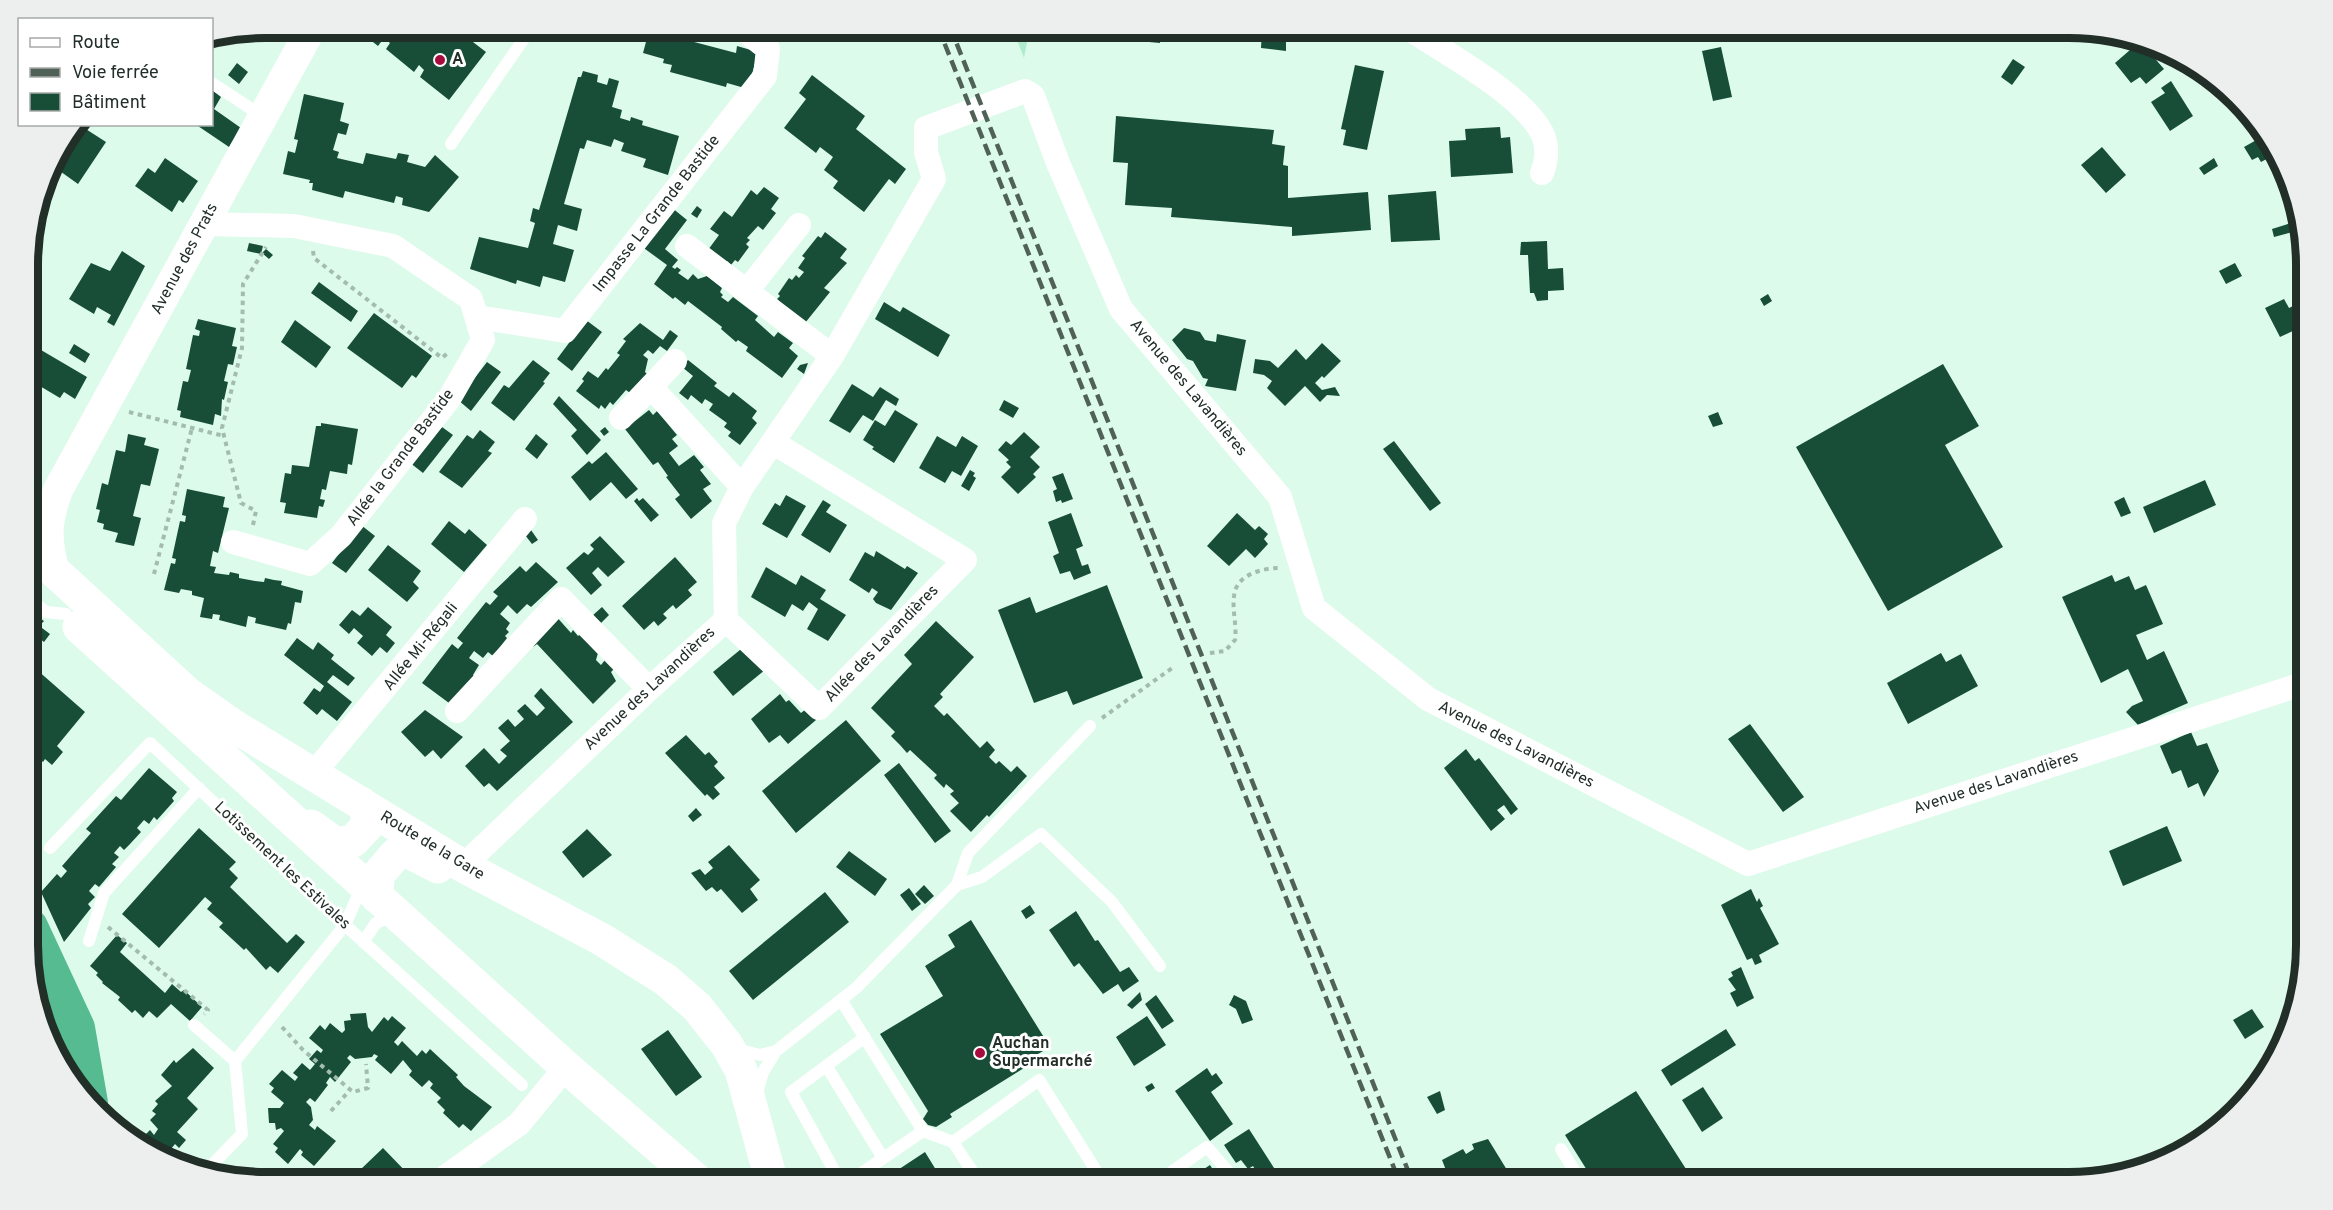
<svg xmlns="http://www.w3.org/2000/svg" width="2333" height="1210" font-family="Overpass,sans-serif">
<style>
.green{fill:#afebcd}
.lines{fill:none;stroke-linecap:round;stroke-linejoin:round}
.river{stroke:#56bb90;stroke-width:38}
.building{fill:#184e38}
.path{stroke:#a3bcaf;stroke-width:4;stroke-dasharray:4.5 4.5;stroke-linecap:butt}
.service{stroke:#fff;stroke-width:12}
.minor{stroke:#fff;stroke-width:24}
.tertiary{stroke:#fff;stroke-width:30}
.secondary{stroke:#fff;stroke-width:33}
.rail{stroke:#506158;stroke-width:4.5;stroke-dasharray:12 6;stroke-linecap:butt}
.poi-dot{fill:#a60d3c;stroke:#fff;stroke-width:2}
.labels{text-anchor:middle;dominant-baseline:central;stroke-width:6;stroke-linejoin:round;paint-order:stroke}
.poi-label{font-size:16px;font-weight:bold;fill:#222e28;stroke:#fff;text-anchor:start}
.street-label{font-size:16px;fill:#222e28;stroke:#fff}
.rim{fill:none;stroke:#222e28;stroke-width:8}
</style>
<rect width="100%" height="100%" fill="#dcfbeb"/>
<!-- green -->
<path class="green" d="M1012,27H1030L1024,58Z"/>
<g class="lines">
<!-- river -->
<path class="river" d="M29,927L76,1028L89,1103"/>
</g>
<!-- building -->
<path class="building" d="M354,27H417L435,41L440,35L447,40L456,29L486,52L449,100L420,77L424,70L419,65L414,72L386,49L390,43L384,38L378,46Z
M650,27H682L679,38L736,53L737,46L758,52L748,89L727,83L726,87L670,72L672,65L663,63L664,59L643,53Z
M1262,29L1286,31V51L1261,48Z
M1150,31H1161L1160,43L1149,42Z
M224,35L212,50V38Z
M2138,43L2147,45L2145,47L2164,69L2146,84L2140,77L2131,83L2115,63Z
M1721,47L1732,97L1713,101L1702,51Z
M2013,59L2025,67L2012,85L2001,77Z
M237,63L248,72L239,84L228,75Z
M1355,65L1384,71L1367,150L1343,145L1346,130L1341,129Z
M583,71L598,75L597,82L607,85L609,78L619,81L612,107L622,110L620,118L630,121L631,117L643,121L642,125L679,136L668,175L643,167L646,159L621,151L624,143L614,139L611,147L587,140L584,149L580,148L564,204L582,209L577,231L558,225L553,244L574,250L565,282L543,276L540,287L517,280L516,284L470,269L479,237L528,248L535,223L530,221L533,208L539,210L578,77H581Z
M812,75L865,116L856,129L906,169L895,184L889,179L864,212L833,188L838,181L824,170L833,157L820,147L816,153L784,128L806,99L799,93Z
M2171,81L2193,116L2170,131L2151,102L2165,93L2161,88Z
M2217,81L2225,86L2234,96L2231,98Z
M212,90L221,97L214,109L241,128L229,147L195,124H212Z
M304,94L344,103L340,121L349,124L346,135L338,133L333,150L339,152L337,158L363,164L366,153L396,159L398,153L409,155L407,162L425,167L435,155L459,177L429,212L402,205L403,198L396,196L394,203L345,191L343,198L312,190L313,183H309L310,180L283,174L288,151L295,153L298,140L294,139Z
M1116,116L1274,130L1272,144L1285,146L1283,165L1288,166V198L1368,192L1371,230L1292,236V227L1171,217L1172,208L1125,205L1128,163L1113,162Z
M78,124L106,142L78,184L50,164Z
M1500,127L1501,138L1510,137L1513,173L1451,177L1449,141L1466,140L1465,129Z
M2267,134L2274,155L2261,162L2258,157L2252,160L2244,147Z
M2102,147L2126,175L2106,193L2081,165Z
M165,158L198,181L183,203L179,200L172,212L135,186L148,168L155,173Z
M2214,158L2218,166L2204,175L2199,168Z
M764,187L779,198L771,209L776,213L763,230L758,226L747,238L750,240L746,244L749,247L738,262L735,260L731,265L727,261L723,267L705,254L719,235L710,229L724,211L732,217L751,190L757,195Z
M1436,191L1440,240L1391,242L1388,195Z
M697,206L702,210L697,218L691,214Z
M671,207L687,220L665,249L678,260L672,267L675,269L677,267L681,270L678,273L688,280L693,274L698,279L707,276L722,288L720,292L723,295L721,297L728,302L733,297L758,316L755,320L774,337L778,332L793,343L789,348L798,356L782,378L746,351L748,347L738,340L736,342L721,329L722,327L688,301L685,305L675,297L673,299L654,284L667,265L641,246Z
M2297,221L2300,230L2274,237L2272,229Z
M825,232L847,249L840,258L847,263L824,288L830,292L801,328L777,299L780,296L778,294L789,278L792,280L796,275L799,278L804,272L798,268L805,258L802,256L818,236L821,238Z
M1547,241L1548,269L1563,268L1564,290L1548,291V300L1537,301L1534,293H1530L1528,255H1520L1521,242Z
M249,243L263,246L261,254L247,251Z
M28,249L34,253L28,264Z
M266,249L273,255L269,259L262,253Z
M122,251L145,266L114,326L107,322L111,315L97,307L94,314L69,299L91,263L110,271Z
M2235,263L2242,276L2226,284L2219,271Z
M319,282L358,311L351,322L311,293Z
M1768,294L1772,301L1764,306L1760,299Z
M2284,299L2289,308L2295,305L2300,317L2294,320L2299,328L2280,337L2265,308Z
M884,302L900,312L903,307L950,335L938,357L875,319Z
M374,313L432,356L416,378L412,375L402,388L347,348Z
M198,319L236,328L232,346L237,347L233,365L228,364L224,381L228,382L224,400L222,399L221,416L215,414L213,425L180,417L181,411L177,410L183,381L188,382L191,370L186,369L193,335L199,336L200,331L195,329Z
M295,320L331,347L316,368L281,342Z
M586,320L602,332L572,371L557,359Z
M640,323L663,340L670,330L678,336L667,351L660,346L653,354L648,350L643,355L648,359L645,372L649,376L630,393L626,390L613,405L610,402L605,409L601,405L599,409L576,391L584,381L582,379L588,371L598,378L606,368L608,370L620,355L617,353L626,341L623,339Z
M1184,328L1200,332L1205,340L1216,342L1217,334L1246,340L1236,391L1205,386L1208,379L1203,378L1193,361L1187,359L1172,340Z
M1322,343L1341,361L1324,378L1322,376L1315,383L1322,390L1335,387L1340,396L1327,395L1320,402L1305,386L1285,406L1267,388L1272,381L1264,375L1253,373L1255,359L1270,361L1278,368L1296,349L1306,360Z
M74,344L90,354L85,363L69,353Z
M41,350L87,377L75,399L64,392L60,398L28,379V372Z
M533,360L550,373L543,382L545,383L514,421L491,403L504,385L509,388Z
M688,360L717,383L714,386L729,397L733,392L757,411L752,418L757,423L740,445L728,436L731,432L724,427L727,423L709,410L713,404L705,399L702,404L691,395L688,400L679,393L693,376L682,367Z
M487,362L501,372L471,411L458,400Z
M808,363L804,374L797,369L800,365Z
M1943,364L1979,426L1945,445L2003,547L1888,611L1796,447Z
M852,384L873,397L880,387L899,399L896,406L886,400L873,421L863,415L850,433L829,421Z
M559,396L601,440L587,455L571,436L577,430L553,404Z
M1004,400L1019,408L1013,418L999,410Z
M649,410L653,415L657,411L677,435L672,439L678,446L669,453L679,466L694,455L704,467L700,470L711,484L703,489L712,501L691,519L675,499L680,495L666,477L668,476L658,462L653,465L625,429Z
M895,410L918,424L894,463L872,449L874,447L863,440L875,420L885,426Z
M1718,412L1723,424L1713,427L1708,416Z
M321,423L358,429L352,465L348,464L347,474L330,471L326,490L322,489L320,499L325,500L323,507L319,506L317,518L284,513L286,503L280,502L285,473L291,474L292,465L309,467L316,426H321Z
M442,427L453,435L423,473L409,462Z
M605,427L609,432L604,436L600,431Z
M480,430L495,442L488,451L492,453L462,488L439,472L467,435L473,439Z
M1024,432L1040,447L1030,457L1040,467L1033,474L1036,477L1018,494L1001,477L1011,467L1006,462L1009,460L998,450L1006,441L1011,445Z
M128,434L146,438L144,445L159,449L150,486L141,484L133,516L141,518L134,546L115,542L118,533L103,529L104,524L97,522L100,510L96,509L102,483L108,485L116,450L125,452Z
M536,434L548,444L537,459L525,449Z
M937,436L956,447L962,436L978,446L961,476L952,471L945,483L919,468Z
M1394,441L1441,503L1430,511L1383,449Z
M606,452L638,489L626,499L611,482L590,501L571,477L589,461L592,464Z
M970,470L975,473L973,476L976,478L969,491L961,486Z
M1063,473L1073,499L1062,503L1061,500L1056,502L1053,491L1057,489L1052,477Z
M2205,480L2216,505L2154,533L2143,507Z
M187,489L225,497L223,507L229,508L218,553L213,551L210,566L216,567L214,573L229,575L230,572L239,574V578L255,581L264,582L265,578L274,580L282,581L281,585L303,591L301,603L295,602L291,624L288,623L286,630L255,623L256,618L248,616L246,627L219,620L220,615L213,614L212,619L200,617L204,598L192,595V591L181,589L179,593L164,590L171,563L175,564L176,559L172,558L180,521L185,522L186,516L182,515Z
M786,495L806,506L787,538L762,524L775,503L780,506Z
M2124,497L2131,513L2121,517L2114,502Z
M637,498L639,501L643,498L659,515L651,522L634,501Z
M823,500L831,505L826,512L847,525L830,553L801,535Z
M1071,513L1083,546L1076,549L1082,566L1088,564L1091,573L1074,580L1070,571L1060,574L1053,556L1059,553L1048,522Z
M1237,513L1255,530L1259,526L1268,534L1264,539L1268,544L1255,558L1246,549L1229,566L1207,546Z
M449,521L465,534L469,529L487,545L464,572L431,544Z
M361,525L375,536L346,573L332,563Z
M531,530L538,540L532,544L525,535Z
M600,536L625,562L608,577L598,567L592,573L602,585L591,595L566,568L584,552L588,555L594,549L590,545Z
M388,545L421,571L413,582L419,588L407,602L368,570Z
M876,551L905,569L907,566L918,573L891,610L876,603L873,599L878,592L872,588L869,593L849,580L865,552L874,557Z
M675,557L697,582L688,590L692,595L676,609L673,605L663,614L667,618L658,626L654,621L644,630L622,606Z
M536,562L558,582L531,607L527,604L517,614L508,605L500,614L510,623L506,629L509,632L505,636L507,638L493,656L488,652L483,658L474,651L469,658L479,665L473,675L476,678L449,703L422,683L452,644L458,649L463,643L457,638L486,602L490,605L498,596L493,592L520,566L526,572Z
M766,567L796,585L801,575L826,590L820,599L846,615L828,641L807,629L818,609L809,602L803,611L792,604L785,617L751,597Z
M2112,575L2115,582L2129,576L2135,590L2146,585L2163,624L2136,635L2147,660L2164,651L2188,703L2138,725L2126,712L2132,706L2143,701L2128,669L2101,683L2062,597Z
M1107,585L1143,678L1073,705L1067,691L1034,703L998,610L1030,597L1036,613Z
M368,607L392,627L386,635L395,643L387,653L380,647L372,656L357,643L363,636L354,628L349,634L339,625L352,610L360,616Z
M602,607L609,615L600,624L592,616Z
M28,610L44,621L28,639Z
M555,615L571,633L573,630L578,636L581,634L598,653L596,660L601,665L605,660L614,669L611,672L616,681L593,704L537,644L533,647Z
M936,621L974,657L940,694L943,697L934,706L944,716L947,713L980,748L987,741L995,750L989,757L996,764L999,761L1011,772L1017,766L1027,776L989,817L987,815L971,832L950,811L959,803L950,794L954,791L946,784L944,788L934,778L937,775L910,750L907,753L900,745L891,736L895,732L871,708L912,664L904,655Z
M42,628L50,634L44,642L36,636Z
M297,638L313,650L318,642L334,655L331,659L355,678L348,686L333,675L327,682L352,702L337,721L322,709L317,715L303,703L314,688L320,692L324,686L284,655Z
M746,645L766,669L733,696L713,672Z
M1941,653L1946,662L1961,654L1978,686L1908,724L1887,683Z
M28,662L85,712L57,746L63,752L52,765L45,759L43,762L29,749Z
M541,688L573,722L497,791L489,783L484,787L465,766L484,748L499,764L507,756L500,750L510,741L498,728L508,719L515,727L524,719L517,711L525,704L537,716L545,708L534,696Z
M780,694L786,702L789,700L801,713L806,709L816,720L788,744L780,735L769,743L751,719Z
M425,710L463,737L441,759L433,750L425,757L401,732Z
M846,720L881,761L796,833L762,791Z
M1750,724L1804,797L1783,812L1728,739Z
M2191,732L2197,746L2207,743L2219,771L2204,797L2198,783L2188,788L2181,770L2172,774L2160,746Z
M686,735L705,755L709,752L718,762L714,766L725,778L714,787L720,794L713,800L707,794L705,796L665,753Z
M1466,749L1475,761L1479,758L1518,809L1511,815L1504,805L1497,810L1505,819L1491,831L1444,768Z
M899,763L951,831L935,843L884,775Z
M149,768L177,792L172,798L174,801L157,820L154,817L149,824L144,820L137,828L141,832L130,844L124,850L120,846L114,853L119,857L112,864L116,867L99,887L95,884L89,891L95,897L88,904L91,908L64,942L41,892L57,874L61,878L67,871L62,866L91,833L86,829L116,796L121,800Z
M696,808L702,815L693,822L688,816Z
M2167,826L2182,861L2123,886L2109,851Z
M199,828L236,862L229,869L238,878L230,887L287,943L296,934L305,942L278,973L270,966L266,970L246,948L244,950L219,927L223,923L207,909L212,903L205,897L159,948L122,914Z
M587,829L612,855L583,878L562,852Z
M729,845L760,880L750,889L758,900L742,913L721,889L717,892L712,887L706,891L691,873L700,869L705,875L713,868L708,862Z
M849,851L887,879L875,896L836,867Z
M924,885L934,896L925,904L915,894Z
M909,888L921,904L912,911L900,895Z
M1751,889L1757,902L1759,898L1763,906L1760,908L1779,944L1759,955L1762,962L1755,965L1752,958L1747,960L1721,905Z
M825,892L849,922L753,1000L729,971Z
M1030,905L1035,913L1026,919L1021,911Z
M1076,911L1095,941L1098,940L1120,972L1129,967L1139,981L1123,992L1118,984L1103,994L1079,963L1074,967L1049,930Z
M971,920L1050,1047L1038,1054L1040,1058L950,1114L952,1117L936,1127L928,1125L923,1119L928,1111L880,1034L943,996L925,966L955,947L948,935Z
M117,935L127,943L120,952L165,993L172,984L181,992L184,990L202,1007L190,1021L171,1004L157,1018L149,1011L143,1018L135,1010L132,1013L118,1000L120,997L102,983L103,982L96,975L98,973L90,966Z
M1741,967L1754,998L1737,1007L1730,993L1736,990L1728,979L1733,976L1731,972Z
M1140,992L1142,1000L1132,1009L1127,1005Z
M1156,995L1174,1021L1162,1029L1145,1004Z
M1234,995L1246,1001L1253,1020L1242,1024L1236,1009L1229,1005Z
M2252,1009L2264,1027L2245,1039L2233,1020Z
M366,1013L368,1027L372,1032L384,1017L388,1021L392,1016L406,1028L394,1042L398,1046L402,1041L417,1056L422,1050L426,1054L430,1049L458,1075L456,1077L464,1086L492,1107L471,1131L463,1124L459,1128L443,1113L445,1110L437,1102L441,1098L430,1088L433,1084L429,1080L422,1087L409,1075L412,1071L403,1060L391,1074L375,1060L378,1056L374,1054L372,1057L355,1059L350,1055L347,1058L351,1062L335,1082L330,1077L326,1083L328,1085L315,1102L310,1098L306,1102L311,1107L313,1120L309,1125L315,1130L317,1126L336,1141L314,1166L301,1155L303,1152L300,1149L288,1164L275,1152L278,1148L273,1144L284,1131L281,1128L276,1130L275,1123H269L268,1108H280L284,1103L271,1092L274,1088L269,1084L282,1070L295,1081L298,1077L293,1073L302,1063L310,1070L315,1064L309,1059L317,1050L321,1053L323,1050L309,1038L320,1025L325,1030L330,1023L342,1033L345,1030L344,1021L351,1020L350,1014Z
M1147,1016L1166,1045L1134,1066L1116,1037Z
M1726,1029L1736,1045L1671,1086L1661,1070Z
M668,1030L702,1077L676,1096L641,1049Z
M193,1048L214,1068L187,1098L198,1109L177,1132L186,1140L179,1148L175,1144L171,1149L180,1158L176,1162L164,1157L159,1158L133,1141L139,1134L143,1137L150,1130L154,1135L158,1129L150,1120L156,1114L152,1111L158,1104L155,1101L172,1086L161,1075L174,1060L176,1063Z
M1207,1068L1212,1076L1216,1073L1223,1083L1211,1092L1233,1124L1210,1141L1175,1091Z
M1152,1083L1155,1088L1148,1092L1145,1087Z
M1703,1087L1723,1118L1702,1132L1682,1100Z
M1440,1091L1445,1110L1437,1114L1427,1097Z
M1636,1091L1695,1183H1595L1565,1135Z
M1249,1129L1276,1171L1261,1180L1253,1166L1248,1169L1241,1160L1236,1163L1224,1145Z
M1488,1139L1515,1183H1451L1442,1160L1463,1149L1466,1154L1474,1149L1472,1144Z
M383,1148L411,1177L404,1183H372L360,1170Z
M925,1152L941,1178L934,1183H878Z
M1210,1165L1220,1181L1217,1183H1183Z"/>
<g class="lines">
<!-- path -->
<path class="path" d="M313,251L314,258L442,358L449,352
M129,412L224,436
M253,525L256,511L241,503L222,428L242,348L243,284L266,247
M154,574L192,428
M1210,653L1225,651L1235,640C1237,625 1232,610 1234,596C1236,574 1263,568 1280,568
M1102,718L1175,666
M108,927L208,1010L204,1014
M282,1027L303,1050L353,1092L368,1088L366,1064
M331,1111L350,1090"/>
<!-- service -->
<path class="service" d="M285,27L302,42
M212,83L262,116
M451,144L532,27
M28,598L46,612L66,614
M50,848L150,743L345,925L522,1085
M957,885L968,853L1090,726
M89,941L104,893L199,788
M363,942L376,923L396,914
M841,1000L923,1131L953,1142L980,1183
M194,1025L235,1061
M736,1049L760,1055L776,1051
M827,1067L883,1158
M757,1093L763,1072L776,1051L856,988L957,885L982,877L1041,834L1112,902L1160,966
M953,1142L1039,1080L1102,1180L1098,1183
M1561,1149L1582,1183
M207,1170L242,1134L235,1061L345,925L362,886
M841,1183L791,1092L865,1037
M847,1183L923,1131
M1156,1183L1207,1147L1238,1183"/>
<!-- minor -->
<path class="minor" d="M1406,27C1444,52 1521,93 1542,133C1548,145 1547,160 1542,173
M204,224L294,226L393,246L471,299L483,340L449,399L341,536L310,564L233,542
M687,246L832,356
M747,291L799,225
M477,317L565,331L765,76L768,49L740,27
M652,388L742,487
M621,418L675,361
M726,620L819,708L965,560L774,443
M457,711L561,599L649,689
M314,773L525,519
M463,866L649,689L726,620L724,523L742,487L832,356L934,179L926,152V128L1025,91L1033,96L1058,163L1121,309L1280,497L1314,608L1428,699L1748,864L2305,683
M437,1183L519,1124L566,1067"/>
<!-- tertiary -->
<path class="tertiary" d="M55,573C46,539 46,523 58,490L312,27"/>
<!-- secondary -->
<path class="secondary" d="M28,547L187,693L231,724L463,866L601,939L666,980L697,1007L727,1045L741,1070L772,1183
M79,627L566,1067L700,1183
M311,826L336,844L353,841L367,826V812L361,803
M377,897L378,875L396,854L407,851L438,867"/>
<!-- rail -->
<path class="rail" d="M938,27L1400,1183
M950,27L1413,1183"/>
</g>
<!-- markers -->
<g class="poi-dot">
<circle cx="440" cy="60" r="6"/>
<circle cx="980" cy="1053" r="6"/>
</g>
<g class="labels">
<!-- poi labels -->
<g class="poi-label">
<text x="452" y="60">A</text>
<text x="992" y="1044">Auchan<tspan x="992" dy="18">Supermarché</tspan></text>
</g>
<!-- street labels -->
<g class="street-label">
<text transform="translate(657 214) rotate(-52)">Impasse La Grande Bastide</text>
<text transform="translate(185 259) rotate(-62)">Avenue des Prats</text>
<text transform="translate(1188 388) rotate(50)">Avenue des Lavandières</text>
<text transform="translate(401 458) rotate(-53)">Allée la Grande Bastide</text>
<text transform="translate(882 644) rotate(-46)">Allée des Lavandières</text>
<text transform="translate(421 647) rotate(-51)">Allée Mi-Régali</text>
<text transform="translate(650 689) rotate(-43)">Avenue des Lavandières</text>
<text transform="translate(1516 745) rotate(27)">Avenue des Lavandières</text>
<text transform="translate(1996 783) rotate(-18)">Avenue des Lavandières</text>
<text transform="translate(432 846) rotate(31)">Route de la Gare</text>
<text transform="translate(282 866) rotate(43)">Lotissement les Estivales</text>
</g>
</g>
<!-- crop -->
<path d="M0 0H2333V1210H0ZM265 38H2069A227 227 0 0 1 2296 265V945A227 227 0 0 1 2069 1172H265A227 227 0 0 1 38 945V265A227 227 0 0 1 265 38Z" fill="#edeeee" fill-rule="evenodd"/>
<path class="rim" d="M265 38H2069A227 227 0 0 1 2296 265V945A227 227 0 0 1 2069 1172H265A227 227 0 0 1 38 945V265A227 227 0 0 1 265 38Z"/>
<!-- legend -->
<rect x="18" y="18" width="195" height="108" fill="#ffffff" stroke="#a7aba9" stroke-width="1.5"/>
<rect x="30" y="38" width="30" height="9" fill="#ffffff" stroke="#a7aba9" stroke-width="1.5"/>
<text x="72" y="48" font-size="18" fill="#222e28">Route</text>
<rect x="30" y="68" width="30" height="9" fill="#506158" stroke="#a7aba9" stroke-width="1.5"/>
<text x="72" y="78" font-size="18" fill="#222e28">Voie ferrée</text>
<rect x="30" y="93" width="30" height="18" fill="#184e38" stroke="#a7aba9" stroke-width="1.5"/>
<text x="72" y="108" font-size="18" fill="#222e28">Bâtiment</text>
</svg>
